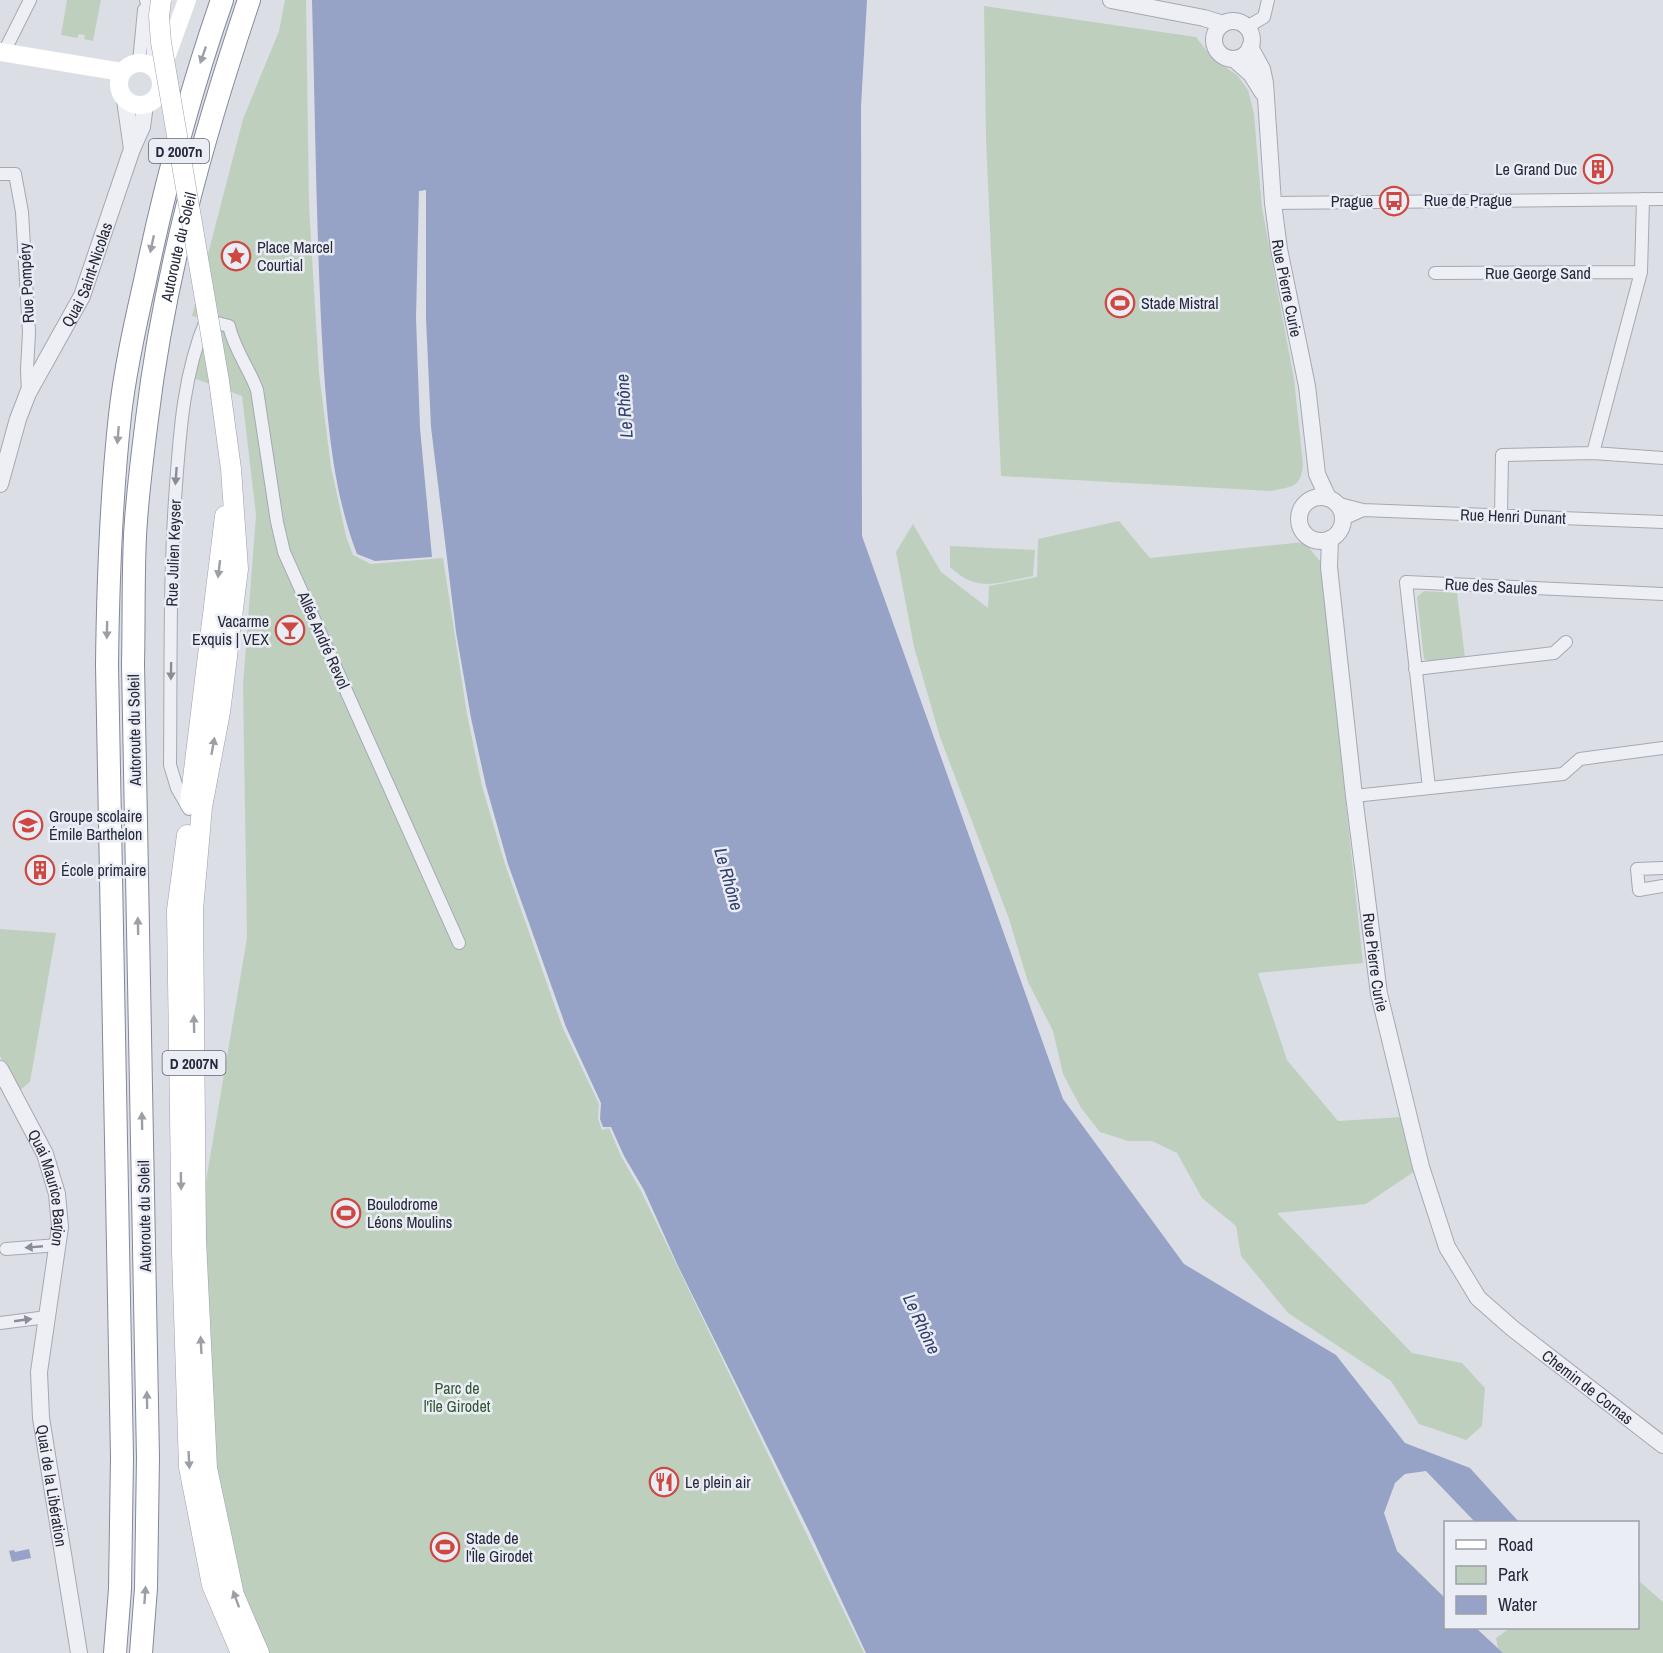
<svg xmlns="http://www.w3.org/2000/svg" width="1663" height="1653" font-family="'Archivo Narrow',sans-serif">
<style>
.green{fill:#bed0bd}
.water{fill:#96a3c6}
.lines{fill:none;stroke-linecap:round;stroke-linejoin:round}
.minor-casing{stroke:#a5a8b3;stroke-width:14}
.tertiary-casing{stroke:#a5a8b3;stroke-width:18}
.primary-casing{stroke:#9b9fb1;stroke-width:21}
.motorway-casing{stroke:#83889c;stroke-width:24}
.minor{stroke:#eeeff4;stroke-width:12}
.tertiary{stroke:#eeeff4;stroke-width:16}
.secondary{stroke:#fff;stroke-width:18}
.primary{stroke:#fff;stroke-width:20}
.motorway{stroke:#fff;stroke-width:22}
.primary-bridge-casing{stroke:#9b9fb1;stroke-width:21;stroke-linecap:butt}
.primary-bridge{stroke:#fff;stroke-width:20}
.oneway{fill:#9d9fa7}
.oneway2{fill:#8a8c98}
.labels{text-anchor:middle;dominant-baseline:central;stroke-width:5;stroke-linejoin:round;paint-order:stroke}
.shield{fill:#ebedf4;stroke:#616473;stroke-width:1.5}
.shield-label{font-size:15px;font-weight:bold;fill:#26293c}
.poi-label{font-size:16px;fill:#26293c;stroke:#ebedf4;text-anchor:start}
.street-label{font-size:16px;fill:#26293c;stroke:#ebedf4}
.park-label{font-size:16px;fill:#335734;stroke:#ebedf4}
.water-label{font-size:18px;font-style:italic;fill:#313f6f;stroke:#ebedf4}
</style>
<rect width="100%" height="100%" fill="#dcdee6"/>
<!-- green -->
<path class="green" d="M67,0H101L93,41L84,39L85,35L79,34L77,38L61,35Z
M285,0H306L309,206L319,373L331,467L346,536L353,555L371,564L443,558L467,714L482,786L505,864L562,1026L599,1104L598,1119L602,1130L609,1128L621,1156L641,1191L864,1653H259L207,1468L196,1240L247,938L243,685L256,515L242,396L188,376L206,319L192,316L243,119L279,31Z
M984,6L1196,37L1212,58L1237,75L1248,90L1254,114L1262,208L1294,379L1303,464C1301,489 1292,486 1271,491L1001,476L986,139Z
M1119,521L1150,558L1304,542L1320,561L1363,963L1258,973L1287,1060L1338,1121L1402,1117L1415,1171L1366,1204L1277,1213L1412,1353L1462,1363L1485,1388L1482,1426L1466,1440L1419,1424L1391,1381L1288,1313L1241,1256L1236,1226L1202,1198L1177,1153L1152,1141H1128L1100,1132L1081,1108L1063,1074L1053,1031L1028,982L1009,919L940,737L914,647L896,552L913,524L941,572L988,608L989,586L1037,577L1038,539Z
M950,546L1035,550L1033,576C998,582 978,594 950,567Z
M1424,591L1457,593L1465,658L1429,661L1424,659L1417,597Z
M0,929L56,933L30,1082L19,1091L0,1056Z
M1638,1580L1663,1602V1653H1503L1498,1648L1496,1638L1510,1628H1638Z"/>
<!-- water -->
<path class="water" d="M312,0H867L861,107L862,536L1063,1099L1184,1264L1336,1355L1405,1443L1470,1468L1519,1522H1475L1426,1471L1405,1474L1395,1483L1384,1513L1397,1551L1445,1598L1446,1628H1476L1503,1653H866L809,1531L678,1266L644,1190L624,1156L611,1127H603L600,1119L601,1103L566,1027L508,864L486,786L471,718L456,632L431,427L426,319V190L419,191L416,318L420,428L432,557L375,561L357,554C330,485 325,394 321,320C316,213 315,107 312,0Z
M29,1549L31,1558L12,1562L9,1551L14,1550L15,1552Z"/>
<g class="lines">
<!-- minor casing -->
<g class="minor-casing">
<path id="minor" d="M146,0L152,28L153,66
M1244,25L1252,24L1264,17L1268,0
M4,52L30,0
M139,62L144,10
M0,174H15L22,212L29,332L27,370L28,393
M1273,203L1663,199
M1435,273L1641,272
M1593,453L1641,272L1643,199
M1336,503L1363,510L1663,522
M1501,515L1502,455L1593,453L1663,458
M1343,519L1363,510
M1415,669L1554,653L1566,642
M1429,788L1406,582L1663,594
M1354,796L1563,774L1580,759L1663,748
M189,809L177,788L170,765C171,672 169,578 176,485C180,429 184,373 206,320L229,326C234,349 249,368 257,390L277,522L284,552L459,943
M1663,868L1637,869L1639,890L1663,886
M6,1249L58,1245
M0,1323L47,1317"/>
</g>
<!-- tertiary casing -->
<g class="tertiary-casing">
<g id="tertiary">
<path d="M1111,0L1204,18L1223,24"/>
<circle cx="1233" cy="40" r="19"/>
<path id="s1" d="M1250,47L1262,69L1265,83L1273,203L1279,249L1307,386L1317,474L1328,498"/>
<path d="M1234,59L1251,74L1263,93"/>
<path d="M125,100L132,149"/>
<path id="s2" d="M0,484L18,419L28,393L82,296L132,149L142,127L145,105"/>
<circle cx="1321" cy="519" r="22"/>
<path id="s3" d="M1330,539L1329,567L1354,796L1379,994L1421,1167L1447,1247L1478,1298L1512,1328L1663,1445"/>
<path id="s4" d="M0,1069L45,1154L57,1194L60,1227L39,1372L41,1418L79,1653"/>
</g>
</g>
<!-- primary casing -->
<g class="primary-casing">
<path id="primary" d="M219,381L231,469L238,569L220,712L202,807L193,910L196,1240L207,1468L234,1595L259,1653
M190,803L225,516
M187,835L177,910L182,1252L189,1467L212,1585L241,1653"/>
</g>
<!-- motorway casing -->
<g class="motorway-casing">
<g id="motorway">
<path d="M115,1653L120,1589L122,1457L107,665C108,581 111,498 120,415C125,370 135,325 145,281C165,185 190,92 222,0"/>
<path id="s5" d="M141,1653L146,1588L148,1458L133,664C134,621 133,579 135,536C137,497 142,458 147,419C164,276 203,136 249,0"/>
</g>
</g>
<!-- minor -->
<use href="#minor" class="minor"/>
<!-- tertiary -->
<use href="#tertiary" class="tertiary"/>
<!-- secondary -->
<path class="secondary" d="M0,52L122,72
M119 84a21 21 0 1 1 42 0a21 21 0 1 1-42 0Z
M163,66L187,0"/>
<!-- primary -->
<use href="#primary" class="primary"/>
<!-- motorway -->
<use href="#motorway" class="motorway"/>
<!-- primary-bridge casing -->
<g class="primary-bridge-casing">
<path id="primary-bridge" d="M161,0L159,16L161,42L219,381"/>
</g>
<!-- primary-bridge -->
<use href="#primary-bridge" class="primary-bridge"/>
</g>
<!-- one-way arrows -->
<defs><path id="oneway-solid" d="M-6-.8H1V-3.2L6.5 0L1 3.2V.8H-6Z" transform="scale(1.5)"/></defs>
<g class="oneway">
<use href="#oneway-solid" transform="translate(203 55) rotate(109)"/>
<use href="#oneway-solid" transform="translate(152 244) rotate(102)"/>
<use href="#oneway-solid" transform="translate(118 435) rotate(95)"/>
<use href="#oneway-solid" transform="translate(219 569) rotate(97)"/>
<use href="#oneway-solid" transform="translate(107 630) rotate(91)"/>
<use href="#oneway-solid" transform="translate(213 746) rotate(-80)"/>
<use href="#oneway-solid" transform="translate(138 926) rotate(-91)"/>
<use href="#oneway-solid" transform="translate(194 1024) rotate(-91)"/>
<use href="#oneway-solid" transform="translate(142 1121) rotate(-91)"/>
<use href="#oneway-solid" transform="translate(181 1181) rotate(89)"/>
<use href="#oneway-solid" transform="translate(201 1345) rotate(-93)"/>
<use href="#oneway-solid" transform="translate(147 1400) rotate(-91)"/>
<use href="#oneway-solid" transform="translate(189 1460) rotate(87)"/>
<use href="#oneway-solid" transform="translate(145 1595) rotate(-86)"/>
<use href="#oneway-solid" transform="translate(236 1599) rotate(-110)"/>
</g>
<g class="oneway2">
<use href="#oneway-solid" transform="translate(176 476) rotate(94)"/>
<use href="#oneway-solid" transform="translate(171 671) rotate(91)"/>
<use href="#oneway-solid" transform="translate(34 1247) rotate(175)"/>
<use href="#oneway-solid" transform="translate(23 1320) rotate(-8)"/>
</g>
<!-- icons -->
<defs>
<g id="building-ring" transform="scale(1.5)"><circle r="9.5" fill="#ebedf4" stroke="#cc4840" stroke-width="1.5"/><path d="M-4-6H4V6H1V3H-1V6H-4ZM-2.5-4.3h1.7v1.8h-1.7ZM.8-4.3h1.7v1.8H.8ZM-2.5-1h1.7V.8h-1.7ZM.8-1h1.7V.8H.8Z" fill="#cc4840"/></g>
<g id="bus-ring" transform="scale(1.5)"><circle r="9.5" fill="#ebedf4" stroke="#cc4840" stroke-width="1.5"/><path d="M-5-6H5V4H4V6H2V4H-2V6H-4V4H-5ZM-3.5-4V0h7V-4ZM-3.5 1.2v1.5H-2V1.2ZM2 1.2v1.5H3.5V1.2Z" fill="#cc4840"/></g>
<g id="sight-ring" transform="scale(1.5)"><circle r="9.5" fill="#ebedf4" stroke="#cc4840" stroke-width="1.5"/><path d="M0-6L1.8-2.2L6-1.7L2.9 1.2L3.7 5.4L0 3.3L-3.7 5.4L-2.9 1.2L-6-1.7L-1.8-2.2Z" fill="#cc4840"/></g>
<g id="stadium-ring" transform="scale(1.5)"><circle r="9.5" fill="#ebedf4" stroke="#cc4840" stroke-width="1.5"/><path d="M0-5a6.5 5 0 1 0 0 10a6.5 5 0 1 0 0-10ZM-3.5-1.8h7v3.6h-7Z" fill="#cc4840"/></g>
<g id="bar-ring" transform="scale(1.5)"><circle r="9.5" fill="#ebedf4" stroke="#cc4840" stroke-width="1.5"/><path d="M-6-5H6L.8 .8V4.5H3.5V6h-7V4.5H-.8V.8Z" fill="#cc4840"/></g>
<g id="school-ring" transform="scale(1.5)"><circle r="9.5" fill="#ebedf4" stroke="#cc4840" stroke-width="1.5"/><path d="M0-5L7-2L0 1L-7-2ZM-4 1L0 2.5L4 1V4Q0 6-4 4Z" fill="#cc4840"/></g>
<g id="restaurant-ring" transform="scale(1.5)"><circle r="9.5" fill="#ebedf4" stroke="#cc4840" stroke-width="1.5"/><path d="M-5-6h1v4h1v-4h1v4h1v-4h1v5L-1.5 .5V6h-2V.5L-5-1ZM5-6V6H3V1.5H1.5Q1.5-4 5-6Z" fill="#cc4840"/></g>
</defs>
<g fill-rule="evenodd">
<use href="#building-ring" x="1598" y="169"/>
<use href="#bus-ring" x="1394" y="201"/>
<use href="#sight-ring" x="236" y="256"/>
<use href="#stadium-ring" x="1120" y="303"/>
<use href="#bar-ring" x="290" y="630"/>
<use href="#school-ring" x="28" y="825"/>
<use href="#building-ring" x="40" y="870"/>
<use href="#stadium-ring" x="346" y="1213"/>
<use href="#restaurant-ring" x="664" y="1482"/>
<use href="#stadium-ring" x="445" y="1547"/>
</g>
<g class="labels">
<!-- shield labels -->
<g class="shield">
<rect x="149" y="139" width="60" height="24" rx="4.5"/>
<rect x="162.5" y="1051" width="63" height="24" rx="4.5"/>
</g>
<g class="shield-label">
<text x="179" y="151">D 2007n</text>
<text x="194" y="1063">D 2007N</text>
</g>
<!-- poi labels -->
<g class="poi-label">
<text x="1577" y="169" text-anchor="end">Le Grand Duc</text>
<text x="1373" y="201" text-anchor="end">Prague</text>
<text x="257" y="247">Place Marcel<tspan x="257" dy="18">Courtial</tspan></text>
<text x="1141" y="303">Stade Mistral</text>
<text x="269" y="621" text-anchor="end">Vacarme<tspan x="269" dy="18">Exquis | VEX</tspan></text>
<text x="49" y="816">Groupe scolaire<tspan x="49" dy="18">Émile Barthelon</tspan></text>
<text x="61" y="870">École primaire</text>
<text x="367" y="1204">Boulodrome<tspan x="367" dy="18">Léons Moulins</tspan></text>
<text x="685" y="1482">Le plein air</text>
<text x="466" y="1538">Stade de<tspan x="466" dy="18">l'Île Girodet</tspan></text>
</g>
<!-- street labels -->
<g class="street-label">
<text x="1468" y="200">Rue de Prague</text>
<text stroke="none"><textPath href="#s5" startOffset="1410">Autoroute du Soleil</textPath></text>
<text stroke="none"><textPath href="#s2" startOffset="228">Quai Saint-Nicolas</textPath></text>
<text x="1538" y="273">Rue George Sand</text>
<text transform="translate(26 283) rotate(-93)">Rue Pompéry</text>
<text stroke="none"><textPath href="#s1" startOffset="246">Rue Pierre Curie</textPath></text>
<text transform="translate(1513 516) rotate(2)">Rue Henri Dunant</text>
<text transform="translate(173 553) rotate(-88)">Rue Julien Keyser</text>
<text transform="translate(1491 586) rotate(3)">Rue des Saules</text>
<text transform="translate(324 640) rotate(66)">Allée André Revol</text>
<text transform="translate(134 730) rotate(-91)">Autoroute du Soleil</text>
<text stroke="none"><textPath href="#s3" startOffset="426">Rue Pierre Curie</textPath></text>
<text stroke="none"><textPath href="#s4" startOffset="130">Quai Maurice Barjon</textPath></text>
<text transform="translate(144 1216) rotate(-91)">Autoroute du Soleil</text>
<text stroke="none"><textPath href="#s3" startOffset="921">Chemin de Cornas</textPath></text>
<text stroke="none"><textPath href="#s4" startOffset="432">Quai de la Libération</textPath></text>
</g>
<!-- park labels -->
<g class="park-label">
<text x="457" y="1388">Parc de<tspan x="457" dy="18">l'île Girodet</tspan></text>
</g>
<!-- water labels -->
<g class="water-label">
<text transform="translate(624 406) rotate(-94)">Le Rhône</text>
<text transform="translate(729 879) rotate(74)">Le Rhône</text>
<text transform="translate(922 1324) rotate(65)">Le Rhône</text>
</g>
</g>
<!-- legend -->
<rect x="1444" y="1521" width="195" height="108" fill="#ebedf4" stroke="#9c9faa" stroke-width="1.5"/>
<rect x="1456" y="1540" width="30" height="9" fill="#ffffff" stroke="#9c9faa" stroke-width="1.5"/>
<text x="1498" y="1551" font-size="18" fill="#26293c">Road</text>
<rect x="1456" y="1566" width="30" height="18" fill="#bed0bd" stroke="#9c9faa" stroke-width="1.5"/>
<text x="1498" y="1581" font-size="18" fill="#26293c">Park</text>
<rect x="1456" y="1596" width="30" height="18" fill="#96a3c6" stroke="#9c9faa" stroke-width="1.5"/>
<text x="1498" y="1611" font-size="18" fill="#26293c">Water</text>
</svg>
